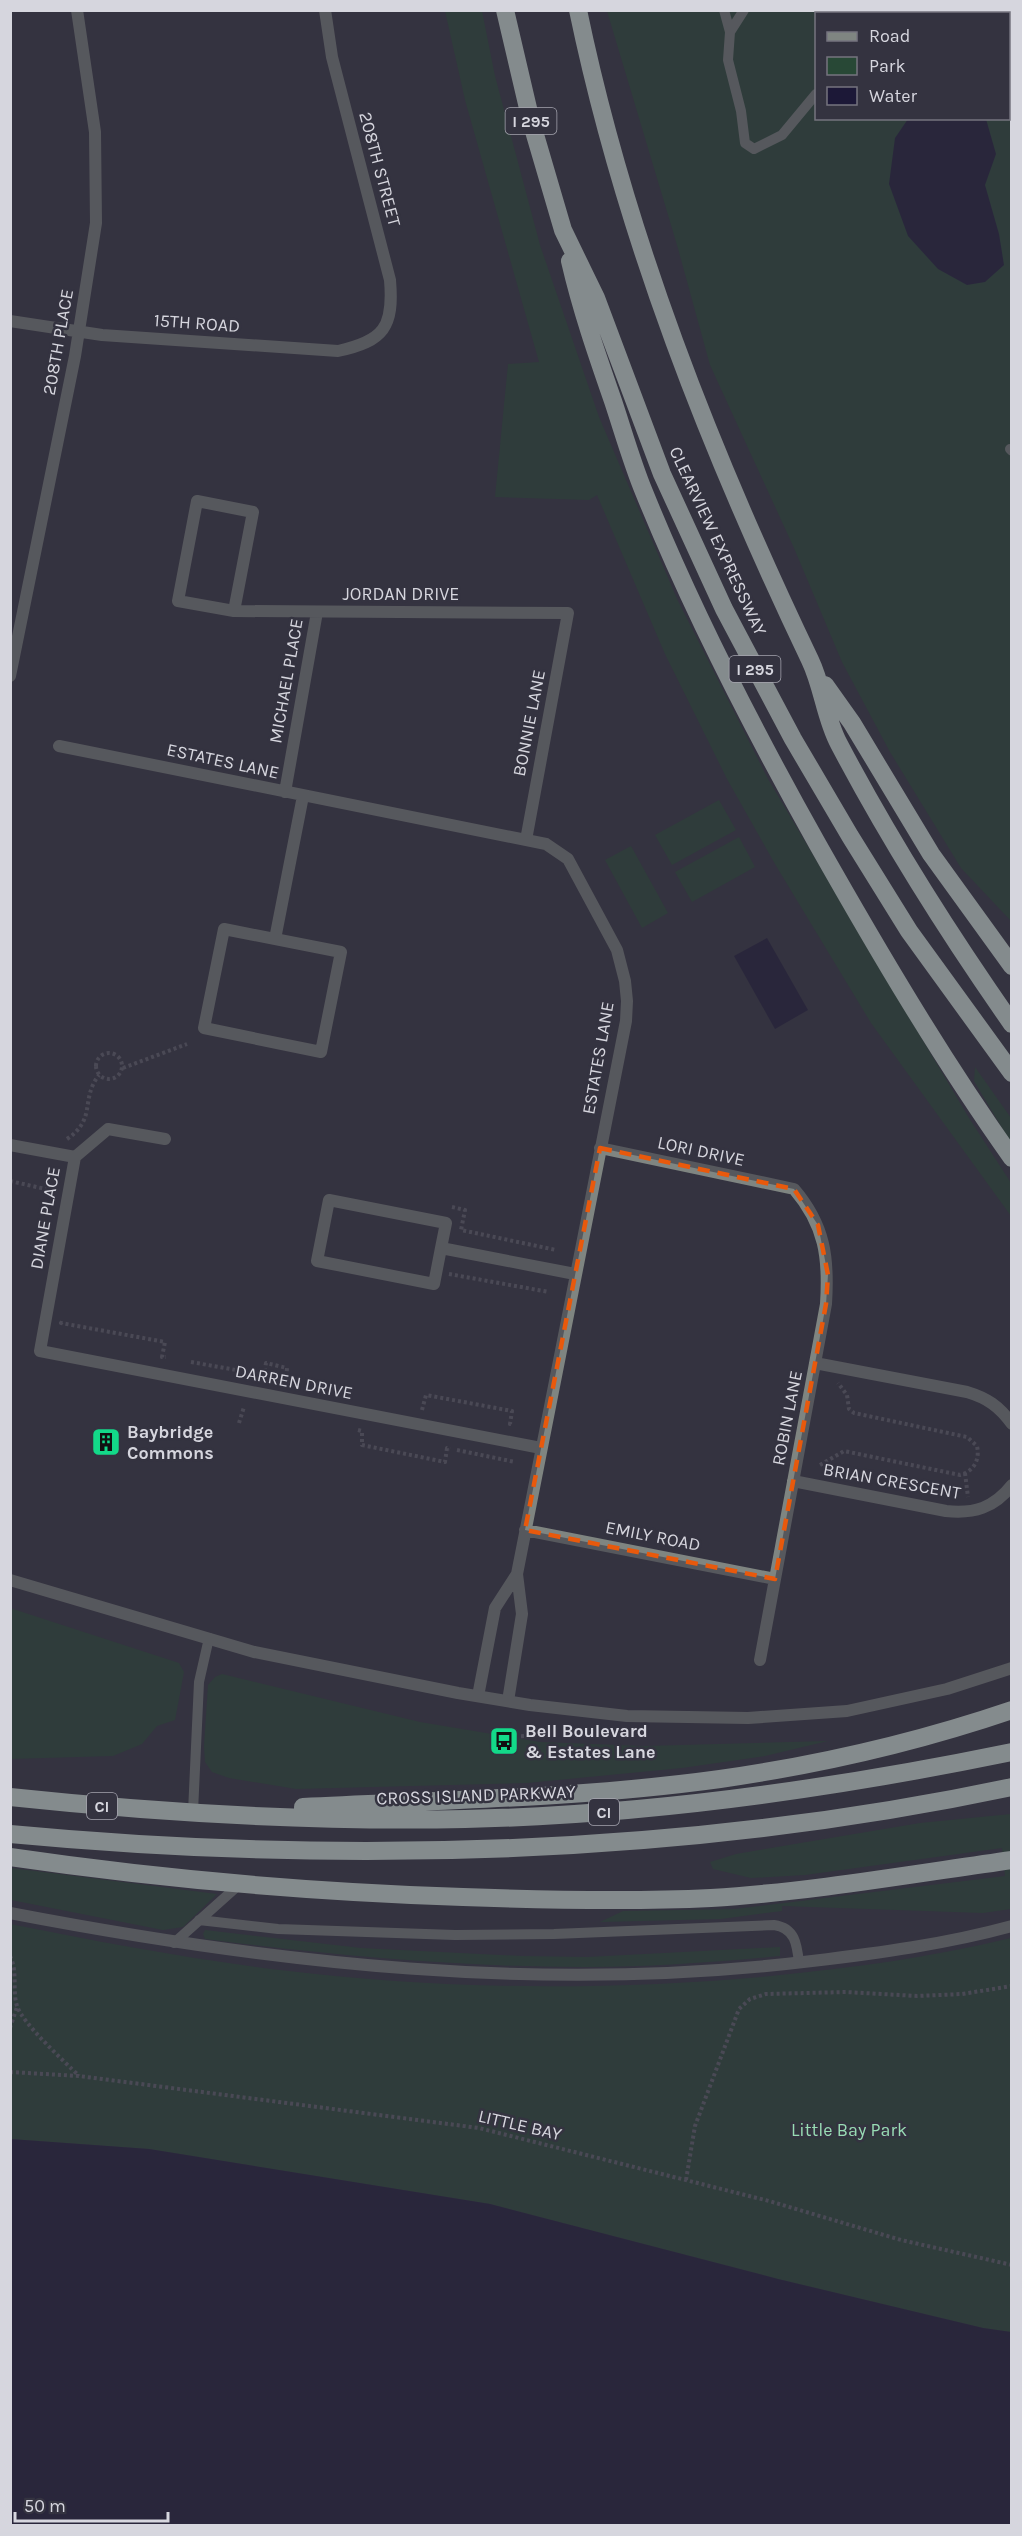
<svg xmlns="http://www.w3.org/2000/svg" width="1022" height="2536" font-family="Karla,sans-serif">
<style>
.green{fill:#284836;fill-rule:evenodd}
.water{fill:#1c1837}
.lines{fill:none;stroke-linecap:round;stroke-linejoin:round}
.path{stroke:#656570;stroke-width:4;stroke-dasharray:3 3;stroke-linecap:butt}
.service{stroke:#7f8581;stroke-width:10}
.minor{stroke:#7f8581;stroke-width:12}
.tertiary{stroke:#7f8581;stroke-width:12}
.motorway{stroke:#e5f6eb;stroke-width:18}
.marked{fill:none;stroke:#e8590c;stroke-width:4.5;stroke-dasharray:12 8;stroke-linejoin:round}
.labels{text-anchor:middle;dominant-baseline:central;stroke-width:5;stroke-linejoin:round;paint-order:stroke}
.shield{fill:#343340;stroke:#a5a5af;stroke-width:1.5}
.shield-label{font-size:16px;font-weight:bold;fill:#d6d6de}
.street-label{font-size:18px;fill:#d6d6de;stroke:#343340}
.poi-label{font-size:18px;font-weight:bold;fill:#d6d6de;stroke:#343340;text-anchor:start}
.park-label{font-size:18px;fill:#98dcb4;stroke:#343340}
</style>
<rect width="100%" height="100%" fill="#343340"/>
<!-- green -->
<path class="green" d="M445,11H482L495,76L540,245L599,417L678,601L768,779L969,1118L1011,1183V1216L871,1023L775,864L727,779L665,654L597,495L589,500L495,497L508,364L539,362L465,100Z
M607,11H1011V921L961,868L890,752L842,662L794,548L710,365L677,245ZM816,14H1008V118H816Z
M719,800L736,830L672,865L655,835Z
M739,837L755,867L692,902L675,872Z
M631,846L668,913L642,928L605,860Z
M975,1067L1011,1118V1143L974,1081Z
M10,1608L179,1663L184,1672L175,1720L157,1726L142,1744L113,1756L11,1759Z
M222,1674L420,1722L540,1742L644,1746L828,1741L765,1756L682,1768L527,1783L296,1789L229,1778L212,1772L205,1762L204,1746L208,1685L215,1677Z
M1011,1814V1909L983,1913L782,1906V1911L721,1919L600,1922L623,1911L735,1909L1005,1876L1002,1848L805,1875L751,1878L713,1869L710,1862L736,1854L920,1823Z
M11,1868L217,1894L183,1927L163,1930L11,1900Z
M10,1924C100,1942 190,1959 280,1970C443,1990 608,1991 771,1976C852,1968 933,1957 1011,1938V2332L983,2328L778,2279L490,2204L149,2149L11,2139Z
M205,1930L361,1948L522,1956L587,1957L780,1947V1956C716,1962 650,1967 585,1967C458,1967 331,1955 205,1939L203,1934Z"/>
<!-- water -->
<path class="water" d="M908,119H986L996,154L985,185L999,234L1004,265L985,282L967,285L938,269L908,236L889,184L895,138Z
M767,938L808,1010L775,1029L734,956Z
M10,2139L149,2149L490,2204L778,2279L983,2328L1011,2332V2525H11Z"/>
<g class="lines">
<!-- path -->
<path class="path" d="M96 1066a13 13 0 1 1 26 0a13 13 0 1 1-26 0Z
M123,1068L187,1044
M67,1139C97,1119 80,1099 99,1075
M10,1181L54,1191
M452,1207L465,1210L461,1230L556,1250
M449,1274L549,1292
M62,1322L61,1323L165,1342L162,1357H166
M191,1362L264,1375L266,1363L287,1368L286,1383
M422,1410L426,1395L512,1411L510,1424H513
M239,1423L244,1407
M358,1430L362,1431V1445L445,1462L447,1448L450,1449
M457,1450L515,1462
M820,1465L844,1451L960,1475C974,1471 980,1460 977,1446L967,1437L854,1413L849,1409L847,1395L838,1383
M965,1473L968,1497
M509,1737L525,1736
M10,1956C18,1972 12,1990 17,2006C23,2024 64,2061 79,2076
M10,2028L17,2007
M10,2072L79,2076L479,2128L769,2201L901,2240L1012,2265
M686,2180L695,2126L739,2009L750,1999L766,1994L846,1992L917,1996L962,1994L1012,1986"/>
<!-- service -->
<path class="service" d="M724,10L730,32
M744,10L730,32L728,60L741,111L745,143L754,149L782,135L816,94
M922,14L926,10
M1010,449L1012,451
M193,1812L199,1682L209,1638
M199,1920L278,1929L455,1935L554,1934L774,1925C795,1928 797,1944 799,1963
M174,1943L241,1883"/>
<!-- minor -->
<path class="minor" d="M10,321L102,335L338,351C384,341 394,327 390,280L332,57L325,10
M234,611L253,512L197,501L178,601L234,611L568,613L526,840
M10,676L75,356L96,223L95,132L77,10
M59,746L546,844L568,859L617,950L625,981L627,1001L626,1021L517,1574L522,1614L508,1701
M285,792L317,612
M224,929L341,952L321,1052L204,1028Z
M275,939L303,796
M165,1139L108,1129L75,1157L40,1351L541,1448
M10,1145L75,1157
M600,1148L794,1189C825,1225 829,1258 826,1304L760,1660
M441,1248L446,1223L329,1200L317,1261L434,1284L441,1248L575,1274
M815,1363L967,1392C987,1398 999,1406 1012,1424
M793,1481L946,1511C974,1514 994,1508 1012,1485
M525,1530L775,1579
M478,1696L495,1608L517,1574"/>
<!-- tertiary -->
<path class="tertiary" d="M10,1580L254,1652L458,1693L530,1705L627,1716L748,1718L847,1711L947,1689L1012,1668
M10,1913C276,1964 542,1994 812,1961C879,1953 946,1944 1012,1926"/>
<!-- motorway -->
<path class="motorway" d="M505,10L531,121L563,230L596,298L662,474L724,609L793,739L850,836L909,931L1012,1073
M578,10C625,236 711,453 810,660C823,687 825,718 839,744C890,841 949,934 1012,1024
M570,261C581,309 597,355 613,401C623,431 632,463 644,492C693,613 754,731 818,845C878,951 941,1058 1012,1158
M825,685L852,723L931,854L1012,966
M10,1797C161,1813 314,1822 465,1819C649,1815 832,1789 1012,1752
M303,1807C442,1800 582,1798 720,1779C818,1765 918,1742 1012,1710
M10,1834C340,1865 687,1856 1012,1787
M10,1857C160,1879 312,1892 463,1897C545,1900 629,1902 711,1898C809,1892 913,1874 1012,1860"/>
</g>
<!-- marked area -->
<path d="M0 0H1022V2536H0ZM600,1148L794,1189L818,1225L828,1275L826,1304L775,1579L525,1530Z" fill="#343340" fill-opacity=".55" fill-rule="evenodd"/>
<path class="marked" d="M600,1148L794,1189L818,1225L828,1275L826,1304L775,1579L525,1530Z"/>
<!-- icons -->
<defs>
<g id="building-square" transform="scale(1.5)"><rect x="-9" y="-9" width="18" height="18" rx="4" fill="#13d989" stroke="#343340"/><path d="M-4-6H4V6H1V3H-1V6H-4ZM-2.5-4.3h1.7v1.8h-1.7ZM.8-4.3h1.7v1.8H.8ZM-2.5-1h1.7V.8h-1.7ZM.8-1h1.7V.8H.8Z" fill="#111"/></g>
<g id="bus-square" transform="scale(1.5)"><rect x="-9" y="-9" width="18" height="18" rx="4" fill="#13d989" stroke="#343340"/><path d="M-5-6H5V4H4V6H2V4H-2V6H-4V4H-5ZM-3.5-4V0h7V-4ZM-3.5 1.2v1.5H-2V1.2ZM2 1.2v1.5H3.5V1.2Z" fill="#111"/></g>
</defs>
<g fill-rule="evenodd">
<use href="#building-square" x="106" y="1442"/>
<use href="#bus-square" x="504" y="1741"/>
</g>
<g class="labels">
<!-- shield labels -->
<g class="shield">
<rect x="505.5" y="108" width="51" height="26" rx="4.5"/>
<rect x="729.5" y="656" width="51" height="26" rx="4.5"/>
<rect x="87" y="1793" width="30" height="26" rx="4.5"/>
<rect x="589" y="1799" width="30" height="26" rx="4.5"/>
</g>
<g class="shield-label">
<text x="531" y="121">I 295</text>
<text x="755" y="669">I 295</text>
<text x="102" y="1806">CI</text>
<text x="604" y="1812">CI</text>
</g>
<!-- street labels -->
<g class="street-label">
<text transform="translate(380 169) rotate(75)">208TH STREET</text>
<text transform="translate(197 323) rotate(4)">15TH ROAD</text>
<text transform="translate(58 342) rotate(-80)">208TH PLACE</text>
<text transform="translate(718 541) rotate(65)">CLEARVIEW EXPRESSWAY</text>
<text x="401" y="594">JORDAN DRIVE</text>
<text transform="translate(286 681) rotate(-80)">MICHAEL PLACE</text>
<text transform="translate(529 723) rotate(-79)">BONNIE LANE</text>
<text transform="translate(223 761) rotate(12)">ESTATES LANE</text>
<text transform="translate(598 1058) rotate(-80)">ESTATES LANE</text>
<text transform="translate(701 1151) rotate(12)">LORI DRIVE</text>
<text transform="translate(45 1218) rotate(-80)">DIANE PLACE</text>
<text transform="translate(294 1382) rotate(11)">DARREN DRIVE</text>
<text transform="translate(787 1418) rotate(-79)">ROBIN LANE</text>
<text transform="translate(892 1481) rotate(10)">BRIAN CRESCENT</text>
<text transform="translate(653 1536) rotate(11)">EMILY ROAD</text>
<text transform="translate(476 1795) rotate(-2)">CROSS ISLAND PARKWAY</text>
<text transform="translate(520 2125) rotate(13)">LITTLE BAY</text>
</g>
<!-- poi labels -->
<g class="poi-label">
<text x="127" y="1432">Baybridge<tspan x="127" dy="21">Commons</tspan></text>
<text x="525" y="1731">Bell Boulevard<tspan x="525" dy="21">&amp; Estates Lane</tspan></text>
</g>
<!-- park labels -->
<g class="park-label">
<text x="849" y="2130">Little Bay Park</text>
</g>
</g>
<!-- border -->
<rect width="1022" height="2536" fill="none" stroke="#d6d6de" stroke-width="24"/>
<!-- legend -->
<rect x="815" y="12" width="195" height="108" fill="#343340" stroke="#75747f" stroke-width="1.5"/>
<rect x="827" y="32" width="30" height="9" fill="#7f8581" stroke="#75747f" stroke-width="1.5"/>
<text x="869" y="42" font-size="18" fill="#d6d6de">Road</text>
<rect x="827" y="57" width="30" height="18" fill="#284836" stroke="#75747f" stroke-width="1.5"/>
<text x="869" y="72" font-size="18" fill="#d6d6de">Park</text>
<rect x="827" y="87" width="30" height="18" fill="#1c1837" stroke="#75747f" stroke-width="1.5"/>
<text x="869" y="102" font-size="18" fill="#d6d6de">Water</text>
<!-- scale -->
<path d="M15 2512v9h153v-9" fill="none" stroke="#d6d6de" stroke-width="3"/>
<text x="24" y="2512" font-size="18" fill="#d6d6de" stroke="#343340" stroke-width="4.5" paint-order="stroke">50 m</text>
</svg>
